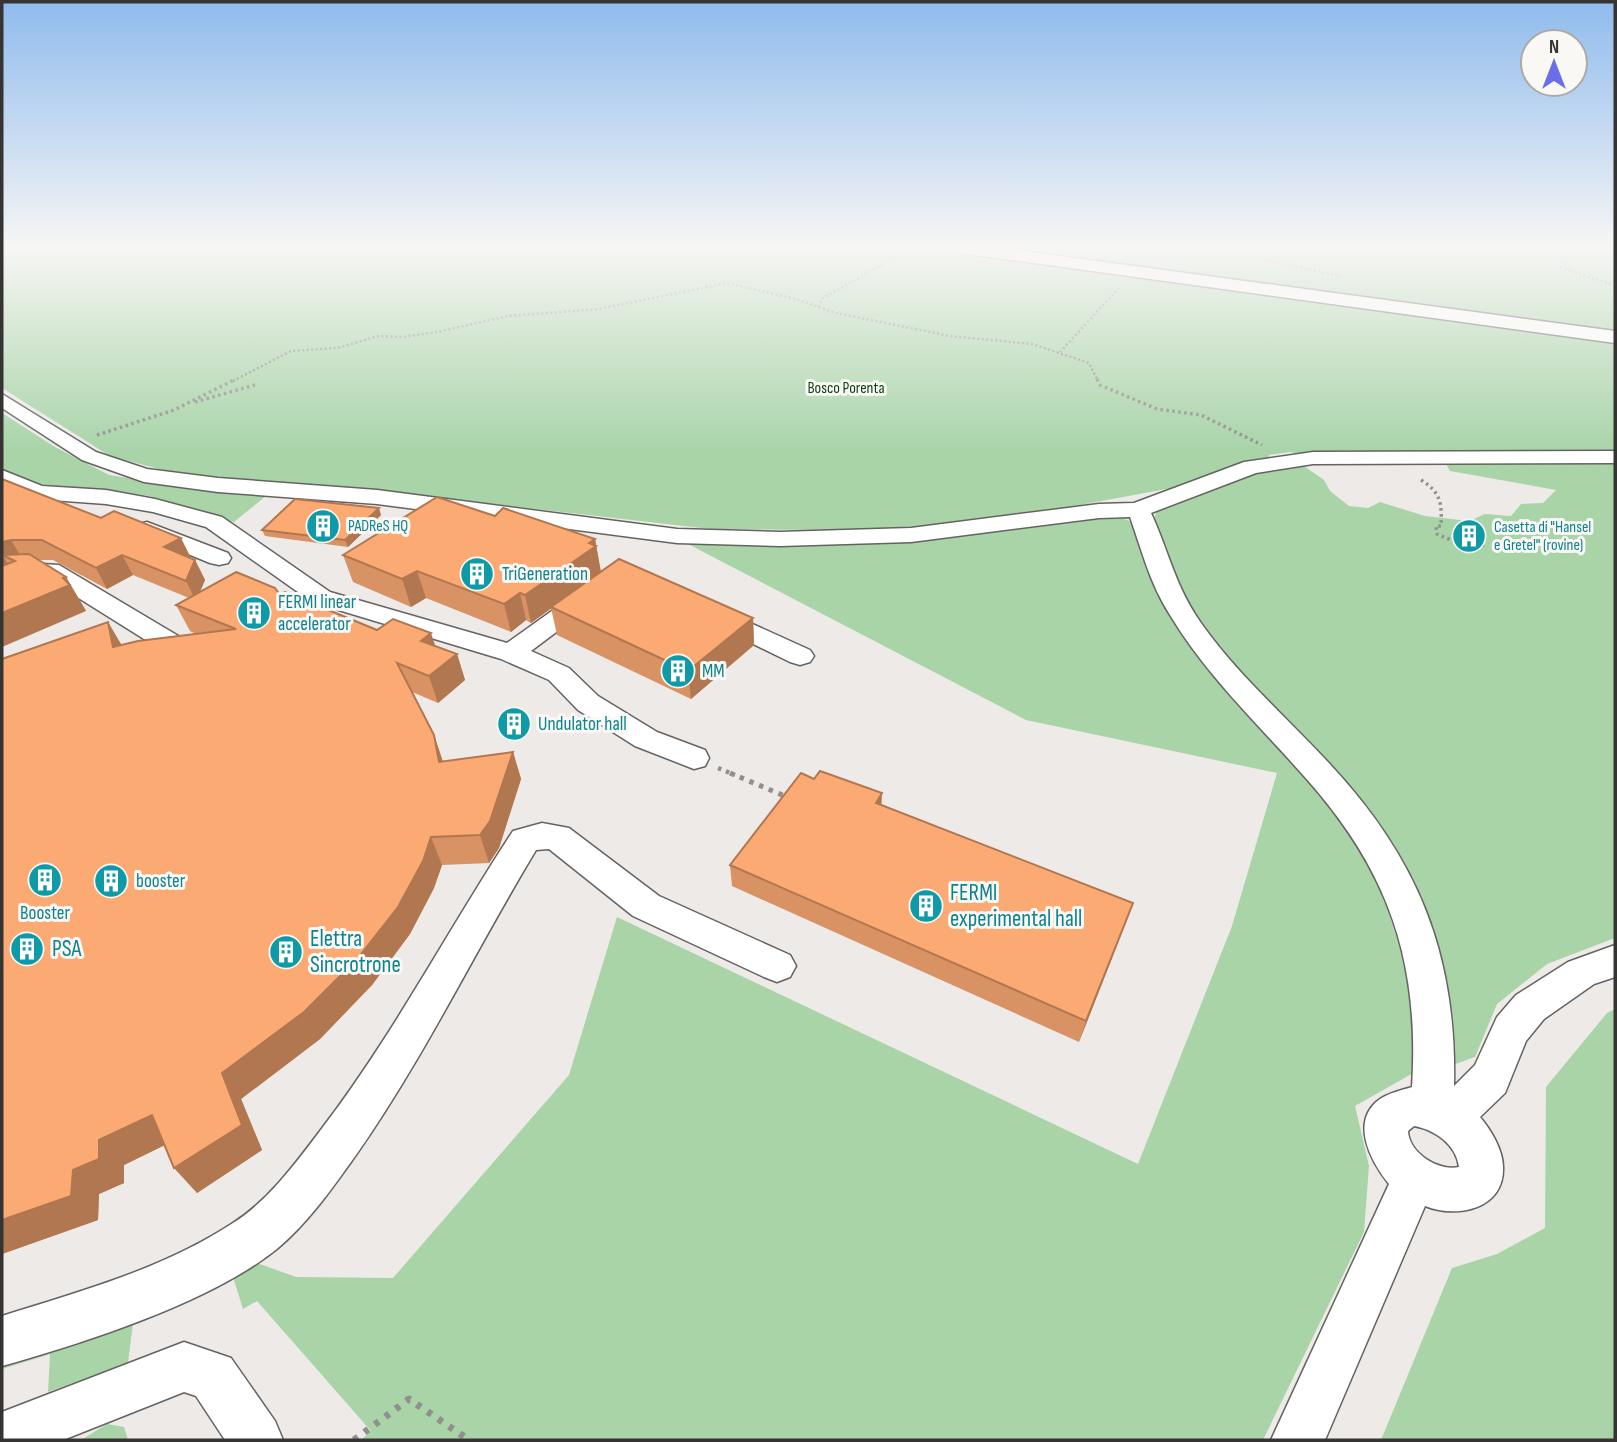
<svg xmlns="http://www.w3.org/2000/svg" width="1617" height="1442" font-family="'Sofia Sans Condensed',sans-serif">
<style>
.green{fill:#a9d4a8}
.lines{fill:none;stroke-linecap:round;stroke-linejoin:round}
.minor-casing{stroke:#656361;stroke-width:3}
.major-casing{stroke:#656361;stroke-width:3}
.path-far4{stroke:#92908e;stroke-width:2.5;stroke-dasharray:2 2.5;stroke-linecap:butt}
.path-far3{stroke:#92908e;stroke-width:3.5;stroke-dasharray:2.5 3.5;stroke-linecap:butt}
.path-far2{stroke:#92908e;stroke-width:4.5;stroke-dasharray:3.5 5;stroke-linecap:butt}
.path-far1{stroke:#92908e;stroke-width:5;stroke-dasharray:4.5 6;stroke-linecap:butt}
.path{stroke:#92908e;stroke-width:7;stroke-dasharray:5 8;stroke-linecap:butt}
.minor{fill:#fff;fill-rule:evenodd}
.major{fill:#fff;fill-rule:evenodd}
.wall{fill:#d99263}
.shaded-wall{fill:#b07750}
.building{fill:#fcaa73;stroke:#b07750;stroke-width:2}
.labels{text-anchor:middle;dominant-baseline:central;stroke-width:6;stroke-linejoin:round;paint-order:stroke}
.far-park-label{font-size:16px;fill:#0f4012;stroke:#faf8f5}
.far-culture-label{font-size:16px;fill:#0d838f;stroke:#faf8f5;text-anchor:start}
.culture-label{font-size:19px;fill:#0d838f;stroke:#faf8f5;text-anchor:start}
.near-culture-label{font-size:23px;fill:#0d838f;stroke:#faf8f5;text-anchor:start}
</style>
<rect width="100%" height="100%" fill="#edeae8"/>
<!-- green -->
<path class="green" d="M2,248H939L1615,341V453L1302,455L1291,452L1269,455V459L1227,468L1172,488L965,526L833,530L710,529L370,490L178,474L110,456L2,388Z
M980,248H1615V332L1576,326Z
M2,413L55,447L109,475L203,490L267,495L234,522L149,496L108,490L43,487L2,470Z
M1615,461V938L1547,964L1497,1004L1475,1057L1450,1066L1438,952L1199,627L1158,542L1154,520L1157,509L1254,472L1301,464L1324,480L1330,491L1349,506L1368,508L1380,502L1425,516L1469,521L1485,514L1511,516L1521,504L1543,503L1556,490L1450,471L1446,464Z
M1117,515L1137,525L1145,557L1314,778L1390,891L1419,1033L1415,1072L1355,1106L1369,1166L1364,1232L1263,1440H361L371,1431L257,1301L243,1309L233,1277L133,1323L128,1363L48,1392L50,1354L2,1369V1359L246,1259L296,1277L393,1278L569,1075L617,917L1138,1164L1232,926L1277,773L1026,720L688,544L814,546L938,539Z
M1615,1009V1440H1381L1452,1268L1497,1254L1545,1228L1546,1087L1607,1013Z
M107,1424L124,1427L128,1440H81Z"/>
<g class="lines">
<!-- minor casing -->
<g class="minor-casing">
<path id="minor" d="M2,394L96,452L147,469L218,478L377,490L677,529L780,532L911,528L1099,504L1134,503L1244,462L1313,452L1615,451V463L1313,464L1256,473L1151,513C1169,552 1175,586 1201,623C1237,674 1284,715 1326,760C1417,856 1457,953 1454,1086L1475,1065L1497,1017L1516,995L1568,962L1615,945V977L1594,984L1544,1019L1526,1041L1505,1093L1480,1117C1491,1130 1503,1150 1503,1167C1505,1209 1457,1219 1425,1206L1325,1440H1271L1389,1184C1371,1162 1349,1121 1380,1099C1389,1093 1402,1090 1412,1087C1420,960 1388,869 1303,775C1257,723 1206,675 1170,615C1150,584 1142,551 1130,517L1099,518L911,542L780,546L677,543L377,504L218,492L144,482L82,460L2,408ZM1414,1126C1435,1130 1456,1144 1459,1167C1439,1172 1409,1153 1408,1131Z
M2,470L42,486L106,490L155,499L222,517L330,592L507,643L577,593L586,590L595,593L599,598L595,603L531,651L569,668L598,696L657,732L705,750L709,758L705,766L694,769L635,746L578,710L549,680L501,659L312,602L206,527L153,512L106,504L38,499L2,485Z
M147,522L228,553L231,558L228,563L219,565L210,563L139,534L135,529L139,524Z
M24,563L59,565L180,637L184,643L180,649L170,651L160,649L45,577H24L2,582V568Z
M717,608L810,650L814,656L810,662L800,665L790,662L708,622L704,616L708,610Z
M542,823L569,828L659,896L790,955L796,966L790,977L777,982L764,977L633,916L549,849L536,850C475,951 424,1058 356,1155C333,1187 309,1222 278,1248C212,1302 84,1343 2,1366V1316C81,1291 163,1269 233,1223C268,1201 295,1164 320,1131C393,1036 448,930 513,831Z
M184,1342L231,1358L275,1421L283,1440H225L196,1396L184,1392L63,1440H2V1412Z"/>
</g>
<!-- major casing -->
<g class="major-casing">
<path id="major" d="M952,248H1001L1615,331V343L961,253Z"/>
</g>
<!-- path-far4 -->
<path class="path-far4" d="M1208,248L1341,276
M1540,248L1566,263L1565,266L1573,272L1615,285
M1560,267L1569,271
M818,307L823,298L912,248
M1060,352L1119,288
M233,381L291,351L337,348L379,336L402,337L437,332L508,316L599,309L727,283L796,299L836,313L950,336L1032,344L1089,363L1098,381"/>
<!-- path-far3 -->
<path class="path-far3" d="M1097,379L1100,385L1157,409L1201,415L1262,445
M195,402L258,384
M97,435L174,410L236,379
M1421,480C1441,492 1442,504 1441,526H1436L1437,534L1465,546L1485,545"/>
<!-- path-far2 -->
<path class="path-far2" d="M718,768L735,775"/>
<!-- path-far1 -->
<path class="path-far1" d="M730,773L787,797"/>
<!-- path -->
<path class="path" d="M354,1440L409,1399L469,1440"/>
<!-- minor -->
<use href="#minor" class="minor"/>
<!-- major -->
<use href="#major" class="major"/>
</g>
<!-- wall -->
<path class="wall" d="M2,479L195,560L205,580L200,592L280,595L377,630L435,646L457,654L465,680L438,703L412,692L434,735L443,762L513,752L521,779L499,848L489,863L442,865L434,888L410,934L372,985L320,1039L241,1099L262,1150L197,1193L165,1145L124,1165V1183L99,1194L98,1220L2,1254V659L121,645L196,634L190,631L176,605L189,598L133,575L107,589L53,560H39L66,577L86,611L2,565Z
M381,515L348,547L265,536L262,530Z
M495,516L595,539L601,572L753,618L754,645L691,699L557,635L551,608L531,623L526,620L511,632L426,598L411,607L353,582L343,555Z
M882,805L1133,903L1079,1042L732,886L730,865Z"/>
<!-- shaded-wall -->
<path class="shaded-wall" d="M379,508L381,515L348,547L345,540Z
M181,538L191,558L164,547Z
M595,539L601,573L531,623L525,595Z
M11,540L23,560L15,561L2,555L8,564L2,565V542Z
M122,555L133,575L107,589L96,568Z
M195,560L205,580L196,601L186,581Z
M417,571L426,598L411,607L402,579Z
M66,577L86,611L2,647V613Z
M520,593L526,620L511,632L504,604Z
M753,618L754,645L691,699L688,671Z
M108,622L124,649L113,647Z
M431,633L440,660L421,641Z
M457,654L465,680L438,703L429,676Z
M434,735L443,762H439Z
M513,752L521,779L499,848L489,863L480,835Z
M882,793L881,815L876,803Z
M431,837L442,865L434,888L410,934L372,985L320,1039L241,1099L262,1150L197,1193L174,1168L222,1073Z
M1133,903L1125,925L1079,1042L1086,1021Z
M152,1115L175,1140L124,1165V1183L99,1194L98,1220L2,1254V1220L73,1170L99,1140Z"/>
<!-- building -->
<path class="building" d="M2,479L101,518L114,511L181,538L164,547L195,560L186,581L122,555L96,568L42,540H11L2,542Z
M437,497L495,516L503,508L595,539L589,543L596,546L525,595L520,593L504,604L417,571L402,579L343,555Z
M295,499L379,508L345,540L262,530Z
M29,554L66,577L63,578L70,585L2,613V566L15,561L2,555Z
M619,559L753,618L688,671L551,607Z
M236,572L275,588L280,595L285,592L377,630L393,619L431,633L421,641L457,654L429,676L397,663L434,735L439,762L513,752L490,821L480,835L431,837L423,861L398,907L358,958L304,1012L222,1073L242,1125L174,1168L152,1115L99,1140V1159L73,1170L71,1196L2,1220V659L108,622L113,647L138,641L236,629L176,605Z
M820,771L882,793L876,803L1133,903L1086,1021L730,865L801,773L814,779Z"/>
<!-- sky -->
<linearGradient id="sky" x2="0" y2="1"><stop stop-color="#8fbbed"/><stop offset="0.55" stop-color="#f7f6f5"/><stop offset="1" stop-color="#f7f6f5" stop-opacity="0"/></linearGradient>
<rect width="1617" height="450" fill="url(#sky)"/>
<!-- icons -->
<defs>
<g id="building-disc" transform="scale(1.75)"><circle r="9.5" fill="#0f9aa8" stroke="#faf8f5"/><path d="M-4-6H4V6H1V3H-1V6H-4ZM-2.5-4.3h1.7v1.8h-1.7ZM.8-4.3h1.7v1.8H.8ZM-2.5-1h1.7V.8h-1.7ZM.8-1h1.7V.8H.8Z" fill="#fff"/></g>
</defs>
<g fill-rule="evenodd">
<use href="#building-disc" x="323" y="526"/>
<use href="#building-disc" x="1469" y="536"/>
<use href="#building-disc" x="477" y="574"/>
<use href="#building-disc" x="254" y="613"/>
<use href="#building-disc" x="678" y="671"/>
<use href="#building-disc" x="514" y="724"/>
<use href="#building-disc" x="45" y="880"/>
<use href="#building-disc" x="111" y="881"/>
<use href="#building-disc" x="926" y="906"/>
<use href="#building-disc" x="27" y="949"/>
<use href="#building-disc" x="286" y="952"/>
</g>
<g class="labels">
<!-- far-park labels -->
<g class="far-park-label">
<text x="846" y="388">Bosco Porenta</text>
</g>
<!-- far-culture labels -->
<g class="far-culture-label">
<text x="348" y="526">PADReS HQ</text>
<text x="1494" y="527">Casetta di "Hansel<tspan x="1494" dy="18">e Gretel" (rovine)</tspan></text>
</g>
<!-- culture labels -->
<g class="culture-label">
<text x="502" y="574">TriGeneration</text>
<text x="278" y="602">FERMI linear<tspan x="278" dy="22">accelerator</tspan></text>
<text x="702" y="671">MM</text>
<text x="538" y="724">Undulator hall</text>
<text x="136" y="881">booster</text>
<text x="45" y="913" text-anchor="middle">Booster</text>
</g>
<!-- near-culture labels -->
<g class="near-culture-label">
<text x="950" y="893">FERMI<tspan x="950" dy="26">experimental hall</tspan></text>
<text x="310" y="939">Elettra<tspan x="310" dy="26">Sincrotrone</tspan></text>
<text x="52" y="949">PSA</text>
</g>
</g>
<!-- border -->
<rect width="1617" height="1442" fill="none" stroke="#353433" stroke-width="7"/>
<!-- north arrow -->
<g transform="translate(1554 63)"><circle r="33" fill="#faf8f5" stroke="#abaaa7" stroke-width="2"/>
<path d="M0-5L12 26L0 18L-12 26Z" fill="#696fe8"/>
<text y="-10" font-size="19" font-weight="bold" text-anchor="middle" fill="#353433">N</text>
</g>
</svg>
